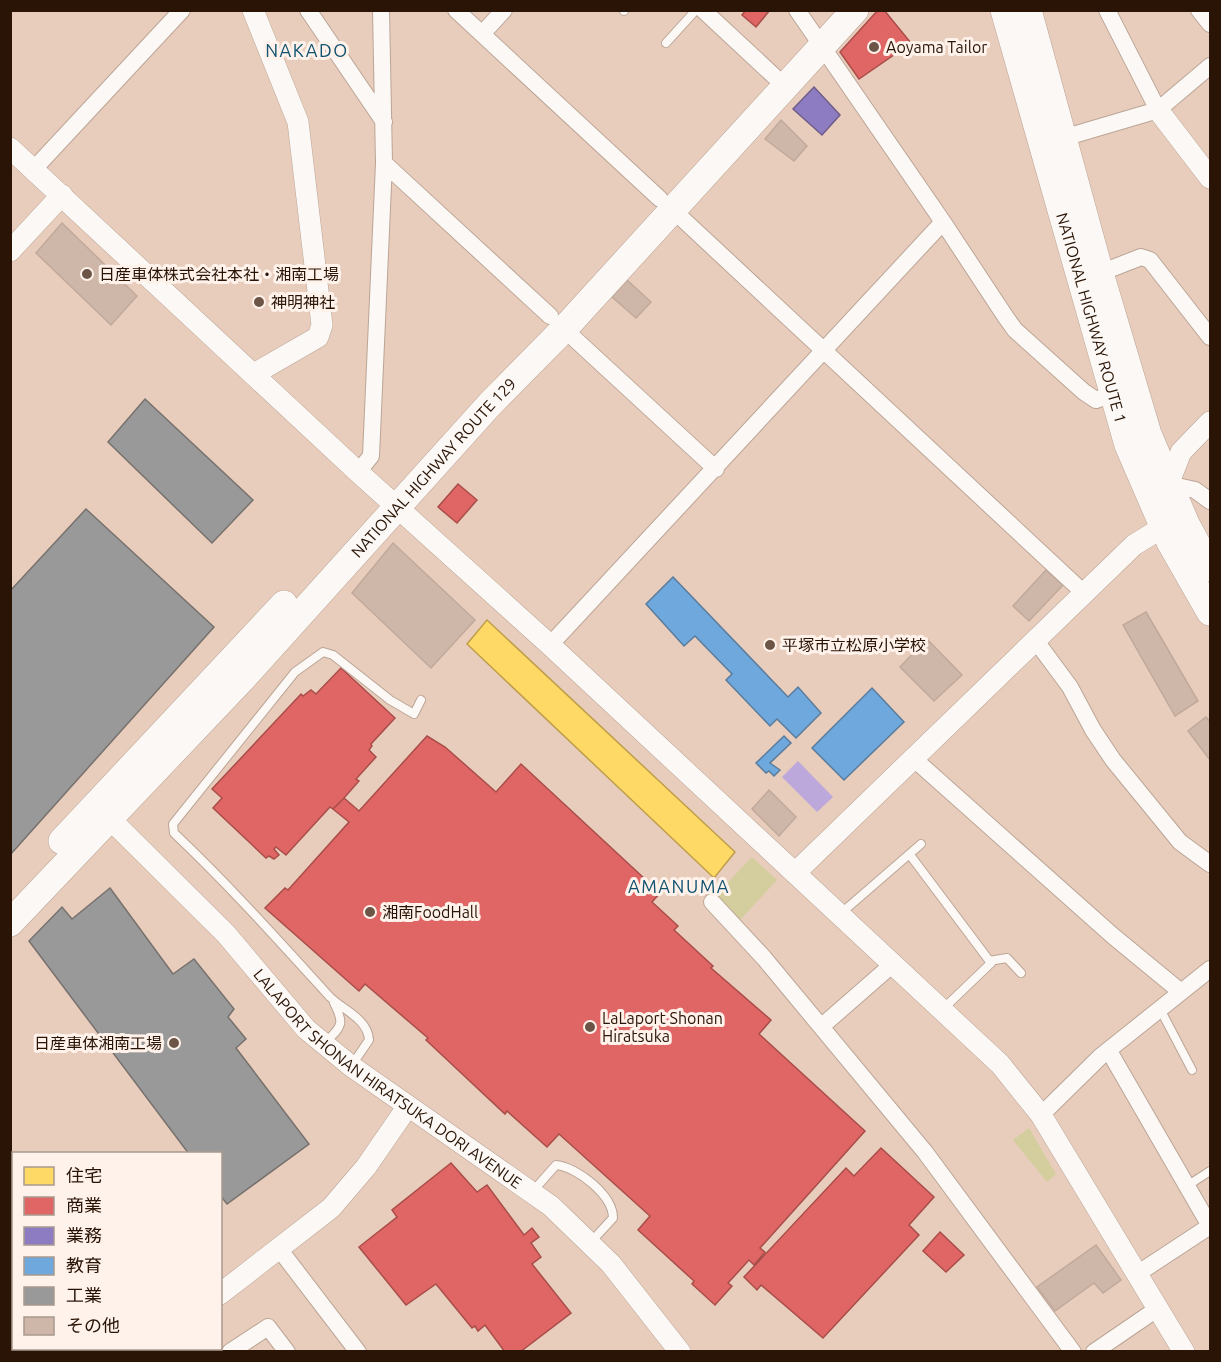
<svg xmlns="http://www.w3.org/2000/svg" width="1221" height="1362" font-family="Ubuntu,'Noto Sans JP',sans-serif">
<style>
.green{fill:#d4cd9d}
.water{fill:#bda8dc}
.homes{fill:#ffd966;stroke:#bf9e49;stroke-width:1.5}
.shops{fill:#e06666;stroke:#a94d49;stroke-width:1.5}
.offices{fill:#8e7cc3;stroke:#705d8a;stroke-width:1.5}
.schools{fill:#6fa8dc;stroke:#5a7c9c;stroke-width:1.5}
.industry{fill:#999;stroke:#77716d;stroke-width:1.5}
.building{fill:#ceb7a8;stroke:#c0a99b;stroke-width:1.5}
.lines{fill:none;stroke-linecap:round;stroke-linejoin:round}
.service-casing{stroke:#bba596;stroke-width:10}
.minor-casing{stroke:#bba596;stroke-width:18}
.tertiary-casing{stroke:#bba596;stroke-width:22}
.trunk-casing{stroke:#bba596;stroke-width:28}
.service{stroke:#fcf8f5;stroke-width:8}
.minor{stroke:#fcf8f5;stroke-width:16}
.tertiary{stroke:#fcf8f5;stroke-width:21}
.trunk{stroke:#fcf8f5;stroke-width:27}
.poi-dot{fill:#6c5546;stroke:#fff2eb;stroke-width:2}
.labels{text-anchor:middle;dominant-baseline:central;stroke-width:6;stroke-linejoin:round;paint-order:stroke}
.poi-label{font-size:16px;fill:#291406;stroke:#fff2eb;text-anchor:start}
.street-label{font-size:16px;fill:#291406;stroke:#fff2eb}
.neighbourhood-label{font-size:18px;letter-spacing:1.5px;fill:#105270;stroke:#fff2eb}
</style>
<rect width="100%" height="100%" fill="#e8cdbc"/>
<!-- green -->
<path class="green" d="M752,857L777,880L740,920L714,897Z
M1029,1128L1056,1174L1047,1182L1013,1140Z"/>
<!-- water -->
<path class="water" d="M798,761L833,797L817,812L782,777Z"/>
<!-- homes -->
<path class="homes" d="M487,620L735,852L714,878L467,644Z"/>
<!-- shops -->
<path class="shops" d="M746,10H770L756,27L742,15Z
M878,10H884L911,43L859,79L840,52Z
M458,484L477,500L457,523L438,507Z
M341,668L395,718L371,744L372,746L369,750L376,757L356,779L359,781L344,798L333,809L330,807L286,855L276,847L274,849L279,855L274,859L269,856L266,858L213,808L222,798L212,789L301,694L303,696L311,690L316,694Z
M427,736L445,747L496,792L521,764L660,893L652,902L678,926L674,930L713,966L711,968L771,1020L759,1034L865,1131L760,1248L765,1252L754,1265L749,1260L728,1283L732,1286L715,1305L692,1284L694,1281L638,1230L650,1216L559,1134L547,1147L507,1111L505,1114L426,1040L428,1038L365,984L359,991L265,908L285,888L288,890L349,822L333,809L344,798L359,811Z
M881,1148L934,1197L909,1225L919,1235L823,1338L761,1285L757,1290L744,1277L846,1168L854,1176Z
M451,1163L477,1192L487,1185L524,1235L532,1228L539,1237L531,1243L541,1257L532,1264L571,1313L520,1352H505L485,1325L478,1331L475,1326L472,1328L436,1284L406,1305L359,1247L397,1217L392,1210Z
M940,1232L964,1255L946,1272L923,1251Z"/>
<!-- offices -->
<path class="offices" d="M814,87L840,115L822,135L793,109Z"/>
<!-- schools -->
<path class="schools" d="M673,577L788,697L798,687L821,713L796,738L777,719L770,726L726,680L732,674L695,636L684,646L646,604Z
M872,688L904,722L844,780L812,748Z
M784,736L791,743L770,763L780,770L774,776L769,771L766,773L756,763Z"/>
<!-- industry -->
<path class="industry" d="M145,399L253,500L212,543L108,442Z
M86,509L214,627L10,855V591Z
M110,888L173,974L194,959L234,1009L228,1017L246,1039L236,1048L309,1144L227,1204L220,1195V1154H189L29,941L62,907L72,919Z
M10,1204L14,1207V1239L10,1242Z
M53,1348H97L93,1352H49Z"/>
<!-- building -->
<path class="building" d="M781,120L807,146L794,161L765,139Z
M62,223L137,296L111,325L36,253Z
M627,280L651,302L636,318L612,297Z
M393,543L475,620L431,668L352,593Z
M1046,570L1063,585L1029,621L1013,606Z
M1146,612L1198,701L1175,716L1123,625Z
M927,639L962,675L934,701L900,667Z
M1206,717L1210,722V760L1188,731Z
M769,790L796,817L779,836L752,809Z
M1096,1245L1121,1280L1103,1293L1094,1283L1055,1311L1037,1287Z"/>
<g class="lines">
<!-- service casing -->
<g class="service-casing">
<path id="service" d="M624,11V10
M666,43L696,10
M910,855L991,963L942,1010
M839,915L921,844
M989,961L1007,958L1021,973
M1160,1009L1192,1070
M324,1044C340,1027 346,1026 334,1003
M352,1065L369,1040C368,1019 343,1010 330,997C279,941 229,885 174,833L173,824L295,672L323,652L333,655L390,700L414,714L421,700
M1187,1186L1210,1171
M533,1191L556,1165C577,1167 613,1195 613,1218L590,1243"/>
</g>
<!-- minor casing -->
<g class="minor-casing">
<path id="minor" d="M308,10L384,122
M456,10L660,199
M703,10L775,77
M797,10L943,222L1005,316L1015,330L1084,392L1096,400L1112,394
M1107,10L1158,110
M1199,10L1210,24
M482,34L504,10
M1063,138L1158,110L1210,66
M384,163L550,316
M34,169L182,10
M673,210L1085,594
M1100,273L1141,257L1150,260L1210,337
M564,329L716,469
M358,472L371,456L384,163L381,10
M1168,484L1195,490L1210,501
M1036,641L1070,687L1093,730L1113,760L1180,842L1210,864
M550,645L943,222
M913,758L1113,936L1181,992
M712,902L764,958L925,1152L1073,1352
M822,1026L893,964
M1109,1051L1210,1226L1137,1274
M1041,1115L1101,1056L1210,969
M280,1250L358,1352
M210,1348L213,1352
M230,1352L268,1327L287,1352
M1094,1352L1157,1309"/>
</g>
<!-- tertiary casing -->
<g class="tertiary-casing">
<g id="tertiary">
<path d="M253,10L298,122L322,325L318,337L254,374"/>
<path d="M1158,110L1210,178"/>
<path d="M10,148L358,472L550,645L1000,1064L1041,1115L1184,1352"/>
<path d="M10,251L62,195"/>
<path d="M1166,490L1181,452L1210,422"/>
<path id="s1" d="M100,809L226,934L306,1029L351,1066L551,1206L611,1264L680,1352"/>
<path d="M795,873L1134,545L1163,527L1178,524"/>
<path d="M220,1294L331,1208L366,1167L408,1106"/>
<path d="M145,1352L149,1348"/>
</g>
</g>
<!-- trunk casing -->
<g class="trunk-casing">
<g id="trunk">
<path id="s2" d="M1004,10L1128,445L1170,542L1210,612"/>
<path d="M1028,10L1100,273L1148,434L1186,524L1210,568"/>
<path d="M62,841L284,604"/>
<path id="s3" d="M10,923L243,678L490,404L564,329L855,10"/>
</g>
</g>
<!-- service -->
<use href="#service" class="service"/>
<!-- minor -->
<use href="#minor" class="minor"/>
<!-- tertiary -->
<use href="#tertiary" class="tertiary"/>
<!-- trunk -->
<use href="#trunk" class="trunk"/>
</g>
<!-- markers -->
<g class="poi-dot">
<circle cx="874" cy="47" r="6"/>
<circle cx="87" cy="274" r="6"/>
<circle cx="259" cy="302" r="6"/>
<circle cx="770" cy="645" r="6"/>
<circle cx="370" cy="912" r="6"/>
<circle cx="590" cy="1027" r="6"/>
<circle cx="174" cy="1043" r="6"/>
</g>
<g class="labels">
<!-- poi labels -->
<g class="poi-label">
<text x="886" y="47">Aoyama Tailor</text>
<text x="99" y="274">日産車体株式会社本社・湘南工場</text>
<text x="271" y="302">神明神社</text>
<text x="782" y="645">平塚市立松原小学校</text>
<text x="382" y="912">湘南FoodHall</text>
<text x="602" y="1018">LaLaport Shonan<tspan x="602" dy="18">Hiratsuka</tspan></text>
<text x="162" y="1043" text-anchor="end">日産車体湘南工場</text>
</g>
<!-- street labels -->
<g class="street-label">
<text stroke="none"><textPath href="#s2" startOffset="320">NATIONAL HIGHWAY ROUTE 1</textPath></text>
<text stroke="none"><textPath href="#s3" startOffset="622">NATIONAL HIGHWAY ROUTE 129</textPath></text>
<text stroke="none"><textPath href="#s1" startOffset="396">LALAPORT SHONAN HIRATSUKA DORI AVENUE</textPath></text>
</g>
<!-- neighbourhood labels -->
<g class="neighbourhood-label">
<text x="307" y="50">NAKADO</text>
<text x="679" y="886">AMANUMA</text>
</g>
</g>
<!-- border -->
<rect width="1221" height="1362" fill="none" stroke="#291406" stroke-width="24"/>
<!-- legend -->
<rect x="12" y="1152" width="210" height="198" fill="#fff2eb" stroke="#a9998f" stroke-width="1.5"/>
<rect x="24" y="1167" width="30" height="18" fill="#ffd966" stroke="#a9998f" stroke-width="1.5"/>
<text x="66" y="1182" font-size="18" fill="#291406">住宅</text>
<rect x="24" y="1197" width="30" height="18" fill="#e06666" stroke="#a9998f" stroke-width="1.5"/>
<text x="66" y="1212" font-size="18" fill="#291406">商業</text>
<rect x="24" y="1227" width="30" height="18" fill="#8e7cc3" stroke="#a9998f" stroke-width="1.5"/>
<text x="66" y="1242" font-size="18" fill="#291406">業務</text>
<rect x="24" y="1257" width="30" height="18" fill="#6fa8dc" stroke="#a9998f" stroke-width="1.5"/>
<text x="66" y="1272" font-size="18" fill="#291406">教育</text>
<rect x="24" y="1287" width="30" height="18" fill="#999999" stroke="#a9998f" stroke-width="1.5"/>
<text x="66" y="1302" font-size="18" fill="#291406">工業</text>
<rect x="24" y="1317" width="30" height="18" fill="#ceb7a8" stroke="#a9998f" stroke-width="1.5"/>
<text x="66" y="1332" font-size="18" fill="#291406">その他</text>
</svg>
